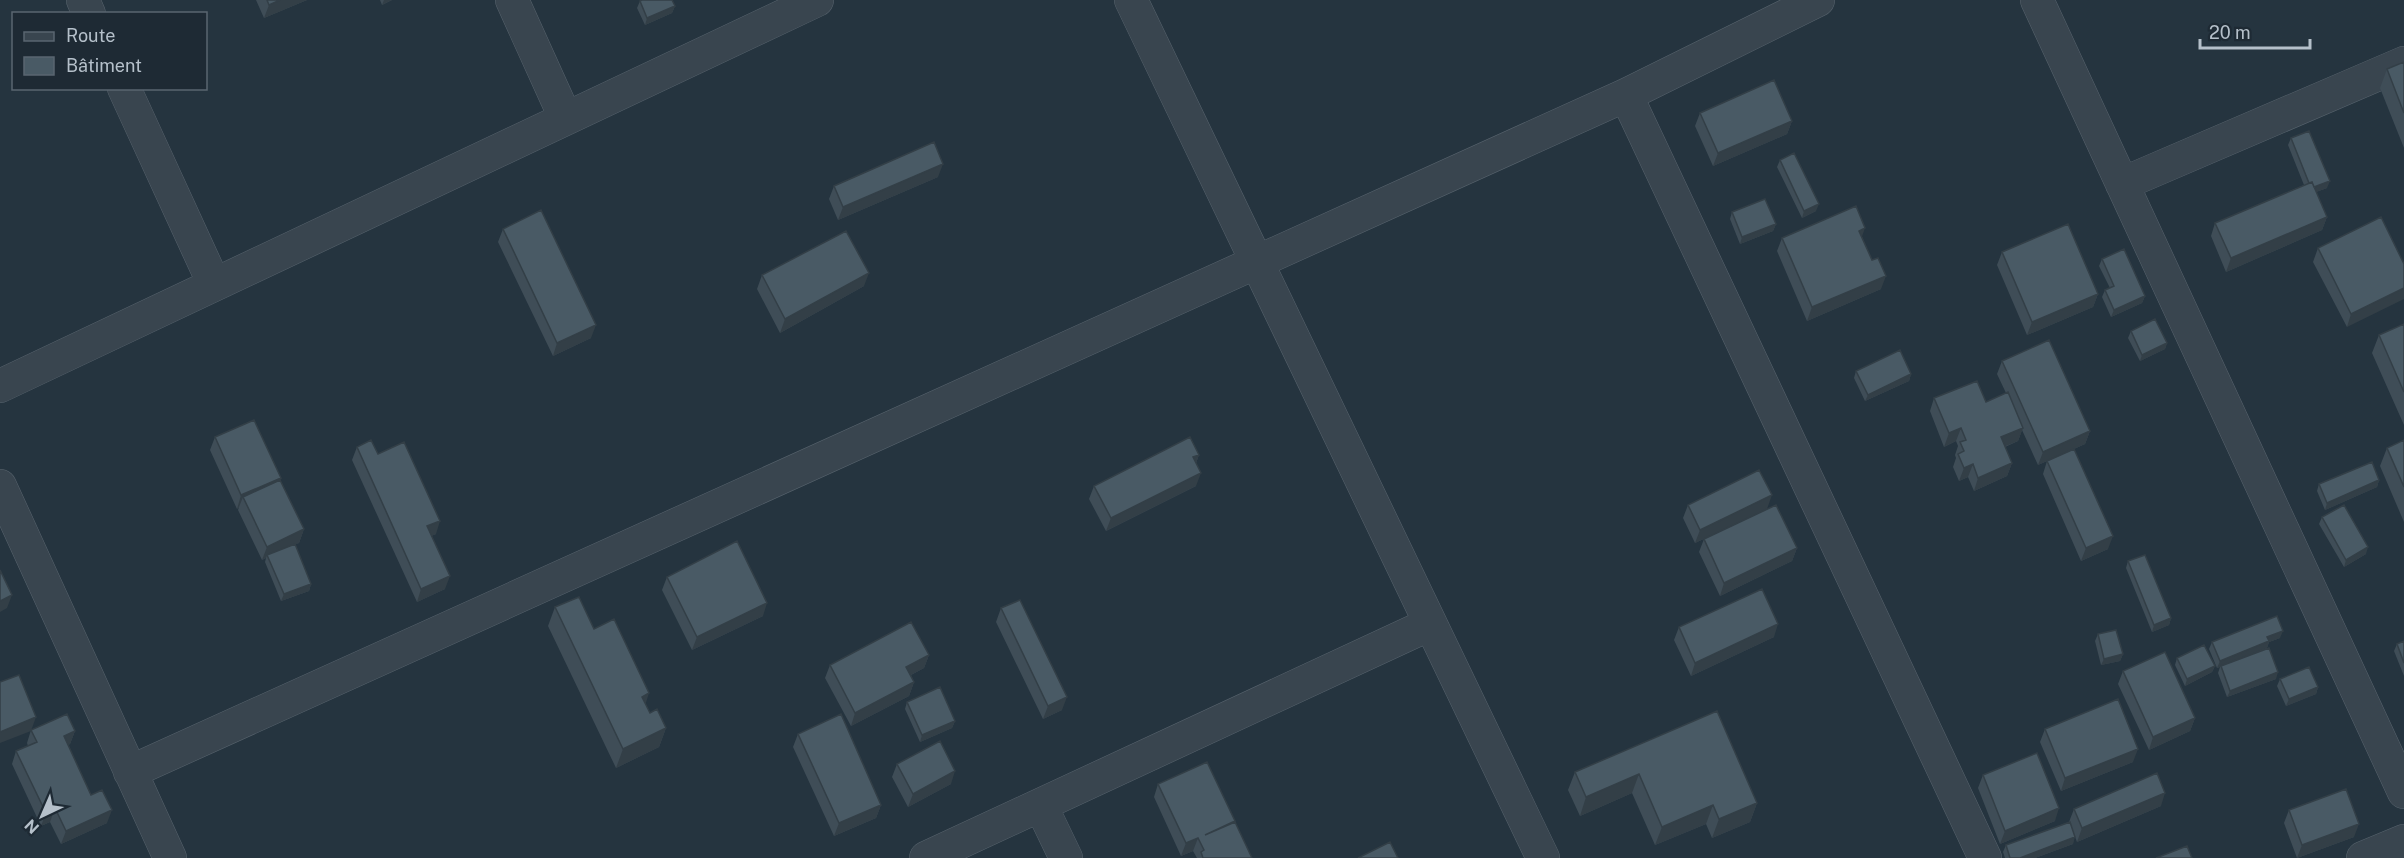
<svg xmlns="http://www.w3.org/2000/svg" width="2404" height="858" font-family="'Public Sans',sans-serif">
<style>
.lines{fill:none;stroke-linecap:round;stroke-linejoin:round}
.minor-casing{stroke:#57636d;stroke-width:34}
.minor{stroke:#39454f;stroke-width:33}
.wall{fill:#3f4d57}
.shaded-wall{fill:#333f47}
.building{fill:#495a65;stroke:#333f47;stroke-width:1.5}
</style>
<rect width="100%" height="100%" fill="#25343f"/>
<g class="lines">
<!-- minor casing -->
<g class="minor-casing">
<path id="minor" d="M83,0L89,14
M512,0L565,117
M1131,0L1543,858
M2037,0L2404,792
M124,88L214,284
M1626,95L1985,858
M2122,184L2404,63
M0,386L817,0
M0,486L170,858
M130,772L1626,95L1818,0
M1041,806L1066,858
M926,858L1430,624
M2363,858L2404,841"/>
</g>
<!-- minor -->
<use href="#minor" class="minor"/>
</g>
<!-- wall -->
<path class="wall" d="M256,0H307L264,18Z
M380,0H392L382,5Z
M640,1L675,6L672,13L645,25L637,8Z
M2404,62V148L2380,88L2387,69Z
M1700,113L1792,121L1787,134L1713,166L1695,126Z
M2291,138L2327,188L2316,192L2327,217L2322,230L2226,272L2211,236L2215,223L2304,185L2288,145Z
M1780,160L1816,211L1802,218L1777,167Z
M938,177L838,220L829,199L834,186Z
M1732,212L1776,224L1773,231L1740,244L1730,219Z
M503,229L591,338L553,356L498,242Z
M1862,237L1872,260L1881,289L1807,321L1777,251L1782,238Z
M2318,248L2404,264L2347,327L2313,262Z
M2002,252L2098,294L2093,307L2027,335L1997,265Z
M2102,259L2145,296L2142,303L2111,317L2102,297L2105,290L2110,288L2099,266Z
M762,275L864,286L780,333L757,289Z
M2404,324V425L2372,353L2379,335Z
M2131,331L2167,343L2165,349L2140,361L2128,338Z
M2002,361L2090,431L2085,444L2038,465L2022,430L2018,441L2005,447L2012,463L2007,476L1974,491L1968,477L1959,481L1953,467L1956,458L1955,455L1958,446L1956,441L1944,447L1930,411L1934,398L1986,402L2006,393L1997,374Z
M1856,371L1911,374L1909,381L1865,401L1854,378Z
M215,437L281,478L280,480L304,529L299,543L295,544L311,584L309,591L281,601L265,562L266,558L262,560L238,510L239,507L237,509L210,450Z
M2404,440V522L2380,466L2387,448Z
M357,447L378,454L436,534L431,536L445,589L417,602L352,460Z
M1199,455L1196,463V486L1106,531L1089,499L1094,486Z
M2047,461L2108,549L2081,561L2043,474Z
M2379,480L2377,487L2325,510L2317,491L2319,484Z
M1688,505L1767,509L1695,543L1683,518Z
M2322,517L2366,554L2344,567L2319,524Z
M1704,539L1797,548L1792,561L1720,596L1699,552Z
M2128,561L2171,618L2169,625L2152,632L2126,568Z
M667,577L763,616L692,650L662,590Z
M555,607L594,629L650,713L666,728L659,747L616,768L548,626Z
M1001,608L1062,710L1043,719L996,622Z
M1679,627L1774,637L1691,676L1674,640Z
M2098,634L2123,654L2120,661L2101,665L2095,641Z
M2280,638L2269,642L2267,648L2276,679L2227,697L2218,673L2220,667L2217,668L2209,649L2212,642Z
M2404,641V676L2394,651L2397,644Z
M929,655L924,668L911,675L914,682L909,696L851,726L825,678L830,665Z
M2177,658L2215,666L2212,672L2185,686L2175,665Z
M2123,671L2195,718L2190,731L2149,750L2118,684Z
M2280,679L2318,687L2316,694L2286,706L2277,686Z
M907,702L955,721L952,728L920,742L905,709Z
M1717,711L1757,803L1750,822L1712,838L1706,824L1655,845L1632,793L1580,816L1568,790L1575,772Z
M2045,729L2133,762L2061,791L2040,742Z
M31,730L75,731L70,744L68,745L91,795L107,823L61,844L50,822L41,826L12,764L16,751L28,746L27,743Z
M798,734L881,805L876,818L834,836L793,747Z
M897,764L951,784L908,807L892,777Z
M1983,775L2055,821L2000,844L1978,788Z
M1158,784L1235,821L1234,823L1252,858H1197L1193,851L1181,856L1154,797Z
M2161,806L2077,842L2074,834L2073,844L2035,858H2005L2003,852L2006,845L2069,822L2074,809Z
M2289,810L2354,837L2297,858L2284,823Z"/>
<!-- shaded-wall -->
<path class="shaded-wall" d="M280,0H307L264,18L269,5Z
M384,0H392L382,5Z
M675,6L672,13L645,25L647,18Z
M1792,121L1787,134L1713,166L1718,153Z
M943,164L938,177L838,220L843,207Z
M2330,181L2327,188L2308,195L2311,188Z
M1819,204L1816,211L1802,218L1804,211Z
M2327,217L2322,230L2226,272L2231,258Z
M1776,224L1773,231L1740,244L1742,237Z
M1865,228L1860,242L1859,231Z
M869,273L864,286L780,333L785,319Z
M1886,276L1881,289L1807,321L1812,307Z
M2404,288V299L2347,327L2351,314Z
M2098,294L2093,307L2027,335L2032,322Z
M2145,296L2142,303L2111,317L2114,310Z
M596,325L591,338L553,356L557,343Z
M2167,343L2165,349L2140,361L2142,355Z
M1911,374L1909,381L1865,401L1868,395Z
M1961,428L1956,441L1944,447L1949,433Z
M2023,428L2018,441L1996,450L2001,437Z
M2090,431L2085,444L2038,465L2043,452Z
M1199,455L1194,468L1193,457Z
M2012,463L2007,476L1974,491L1978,478Z
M1973,464L1968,477L1959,481L1964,468Z
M1201,473L1196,486L1106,531L1111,518Z
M281,478L276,491L243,497L239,507L237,509L241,495Z
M2379,480L2377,487L2325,510L2327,503Z
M1772,495L1767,509L1695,543L1700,530Z
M440,521L436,534L422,540L427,526Z
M304,529L299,543L268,557L267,555L266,558L262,560L267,547Z
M2113,536L2108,549L2081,561L2086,548Z
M2368,547L2366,554L2344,567L2346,560Z
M1797,548L1792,561L1720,596L1724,583Z
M450,576L445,589L417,602L421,589Z
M311,584L309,591L281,601L284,594Z
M12,595L7,608L0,612V601Z
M767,603L763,616L692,650L697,637Z
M2171,618L2169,625L2152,632L2154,625Z
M1778,624L1774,637L1691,676L1695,663Z
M2283,631L2280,638L2269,642L2267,648L2217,668L2220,661L2267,637Z
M2123,654L2120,661L2101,665L2104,659Z
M929,655L924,668L901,680L906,667Z
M2215,666L2212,672L2185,686L2187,679Z
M2278,672L2276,679L2227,697L2230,691Z
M914,682L909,696L851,726L855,713Z
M2318,687L2316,694L2286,706L2289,699Z
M649,693L643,712L642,697Z
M1067,697L1062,710L1043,719L1048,706Z
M36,717L31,731L0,743V732Z
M2195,718L2190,731L2149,750L2153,737Z
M955,721L952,728L920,742L922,735Z
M666,728L659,747L616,768L623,749Z
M75,731L70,744L59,749L64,736Z
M2138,749L2133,762L2061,791L2065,778Z
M955,771L951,784L908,807L913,794Z
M1639,774L1632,793L1580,816L1586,797Z
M2165,793L2161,806L2077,842L2082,828Z
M1757,803L1750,822L1712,838L1719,819Z
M881,805L876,818L834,836L839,823Z
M1713,805L1706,824L1655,845L1662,827Z
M55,808L50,822L41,826L46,813Z
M2059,808L2055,821L2000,844L2005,831Z
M112,810L107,823L61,844L66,831Z
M2359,824L2354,837L2297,858L2302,845Z
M2075,837L2073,844L2035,858H2020Z
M1198,838L1193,851L1181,856L1186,843Z"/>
<!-- building -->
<path class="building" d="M267,0H280L269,5Z
M642,0H672L675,6L647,18L640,1Z
M2404,62V113L2387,69Z
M1774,80L1792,121L1718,153L1700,113Z
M2309,131L2330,181L2314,187L2312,182L2309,183L2291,138Z
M934,142L943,164L843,207L834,186Z
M1794,153L1819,204L1804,211L1780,160Z
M2312,182L2327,217L2231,258L2215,223Z
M1765,199L1776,224L1742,237L1732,212Z
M1856,206L1865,228L1859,231L1872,260L1878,258L1886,276L1812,307L1782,238Z
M541,210L596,325L557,343L503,229Z
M2381,217L2404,264V288L2351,314L2318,248Z
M2068,224L2098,294L2032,322L2002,252Z
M846,231L869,273L785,319L762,275Z
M2124,249L2145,296L2114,310L2105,290L2114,286L2102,259Z
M2155,319L2167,343L2142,355L2131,331Z
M2404,324V392L2379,335Z
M2049,340L2090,431L2043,452L2002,361Z
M1900,350L1911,374L1868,395L1856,371Z
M1977,381L1986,402L2008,392L2023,428L2001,437L2012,463L1978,478L1973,464L1964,468L1958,454L1964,451L1960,442L1966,440L1961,428L1949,433L1934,398Z
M254,420L281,478L241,495L215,437Z
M1190,437L1199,455L1193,457L1201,473L1111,518L1094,486Z
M371,440L378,454L404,442L440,521L427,526L450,576L421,589L357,447Z
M2404,440V487L2387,448Z
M2074,449L2113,536L2086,548L2047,461Z
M2372,462L2379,480L2327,503L2319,484Z
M1759,470L1772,495L1700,530L1688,505Z
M280,480L304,529L267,547L243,497Z
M1776,505L1797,548L1724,583L1704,539Z
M2344,505L2368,547L2346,560L2322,517Z
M737,541L767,603L697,637L667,577Z
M295,544L311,584L284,594L267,555Z
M2145,555L2171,618L2154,625L2128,561Z
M0,570L12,595L0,601Z
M1762,589L1778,624L1695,663L1679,627Z
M579,597L594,629L614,619L649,693L642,697L650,713L657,709L666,728L623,749L555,607Z
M1020,600L1067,697L1048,706L1001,608Z
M2277,616L2283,631L2267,637L2269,641L2220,661L2212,642Z
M911,622L929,655L906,667L914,682L855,713L830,665Z
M2116,630L2123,654L2104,659L2098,634Z
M2404,641V663L2397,644Z
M2204,645L2215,666L2187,679L2177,658Z
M2269,648L2278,672L2230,691L2221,666Z
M2165,652L2195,718L2153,737L2123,671Z
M2309,667L2318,687L2289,699L2280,679Z
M19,675L36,717L0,732V682Z
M940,687L955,721L922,735L907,702Z
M2118,699L2138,749L2065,778L2045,729Z
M1717,711L1757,803L1719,819L1713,805L1662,827L1639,774L1586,797L1575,772Z
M67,714L75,731L64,736L91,795L102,790L112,810L66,831L55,808L46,813L16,751L37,742L31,730Z
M841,714L881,805L839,823L798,734Z
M940,741L955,771L913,794L897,764Z
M2037,753L2059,808L2005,831L1983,775Z
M1207,762L1235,821L1205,835L1235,822L1252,858H1203L1201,852L1204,850L1198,838L1186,843L1158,784Z
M2157,773L2165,793L2082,828L2074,809Z
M2346,789L2359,824L2302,845L2289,810Z
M2070,822L2075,837L2020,858H2010L2006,845Z
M1390,842L1398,858H1358Z
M2187,846L2192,858H2156Z"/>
<!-- legend -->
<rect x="12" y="12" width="195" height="78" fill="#1e2a34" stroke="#5a6670" stroke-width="1.5"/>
<rect x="24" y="32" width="30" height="9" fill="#39454f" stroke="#5a6670" stroke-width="1.5"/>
<text x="66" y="42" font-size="18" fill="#b5c0ca">Route</text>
<rect x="24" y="57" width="30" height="18" fill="#495a65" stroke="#5a6670" stroke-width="1.5"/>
<text x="66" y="72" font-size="18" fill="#b5c0ca">Bâtiment</text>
<!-- north arrow -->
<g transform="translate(42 816) rotate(224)" stroke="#1e2a34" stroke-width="4.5" paint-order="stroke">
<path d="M0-4.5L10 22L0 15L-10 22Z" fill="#b5c0ca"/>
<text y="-9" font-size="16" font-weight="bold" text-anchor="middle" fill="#b5c0ca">N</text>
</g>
<!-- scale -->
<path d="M2200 39v9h110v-9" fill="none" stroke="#b5c0ca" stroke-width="3"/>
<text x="2209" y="39" font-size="18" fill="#b5c0ca" stroke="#1e2a34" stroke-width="4.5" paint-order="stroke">20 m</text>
</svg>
